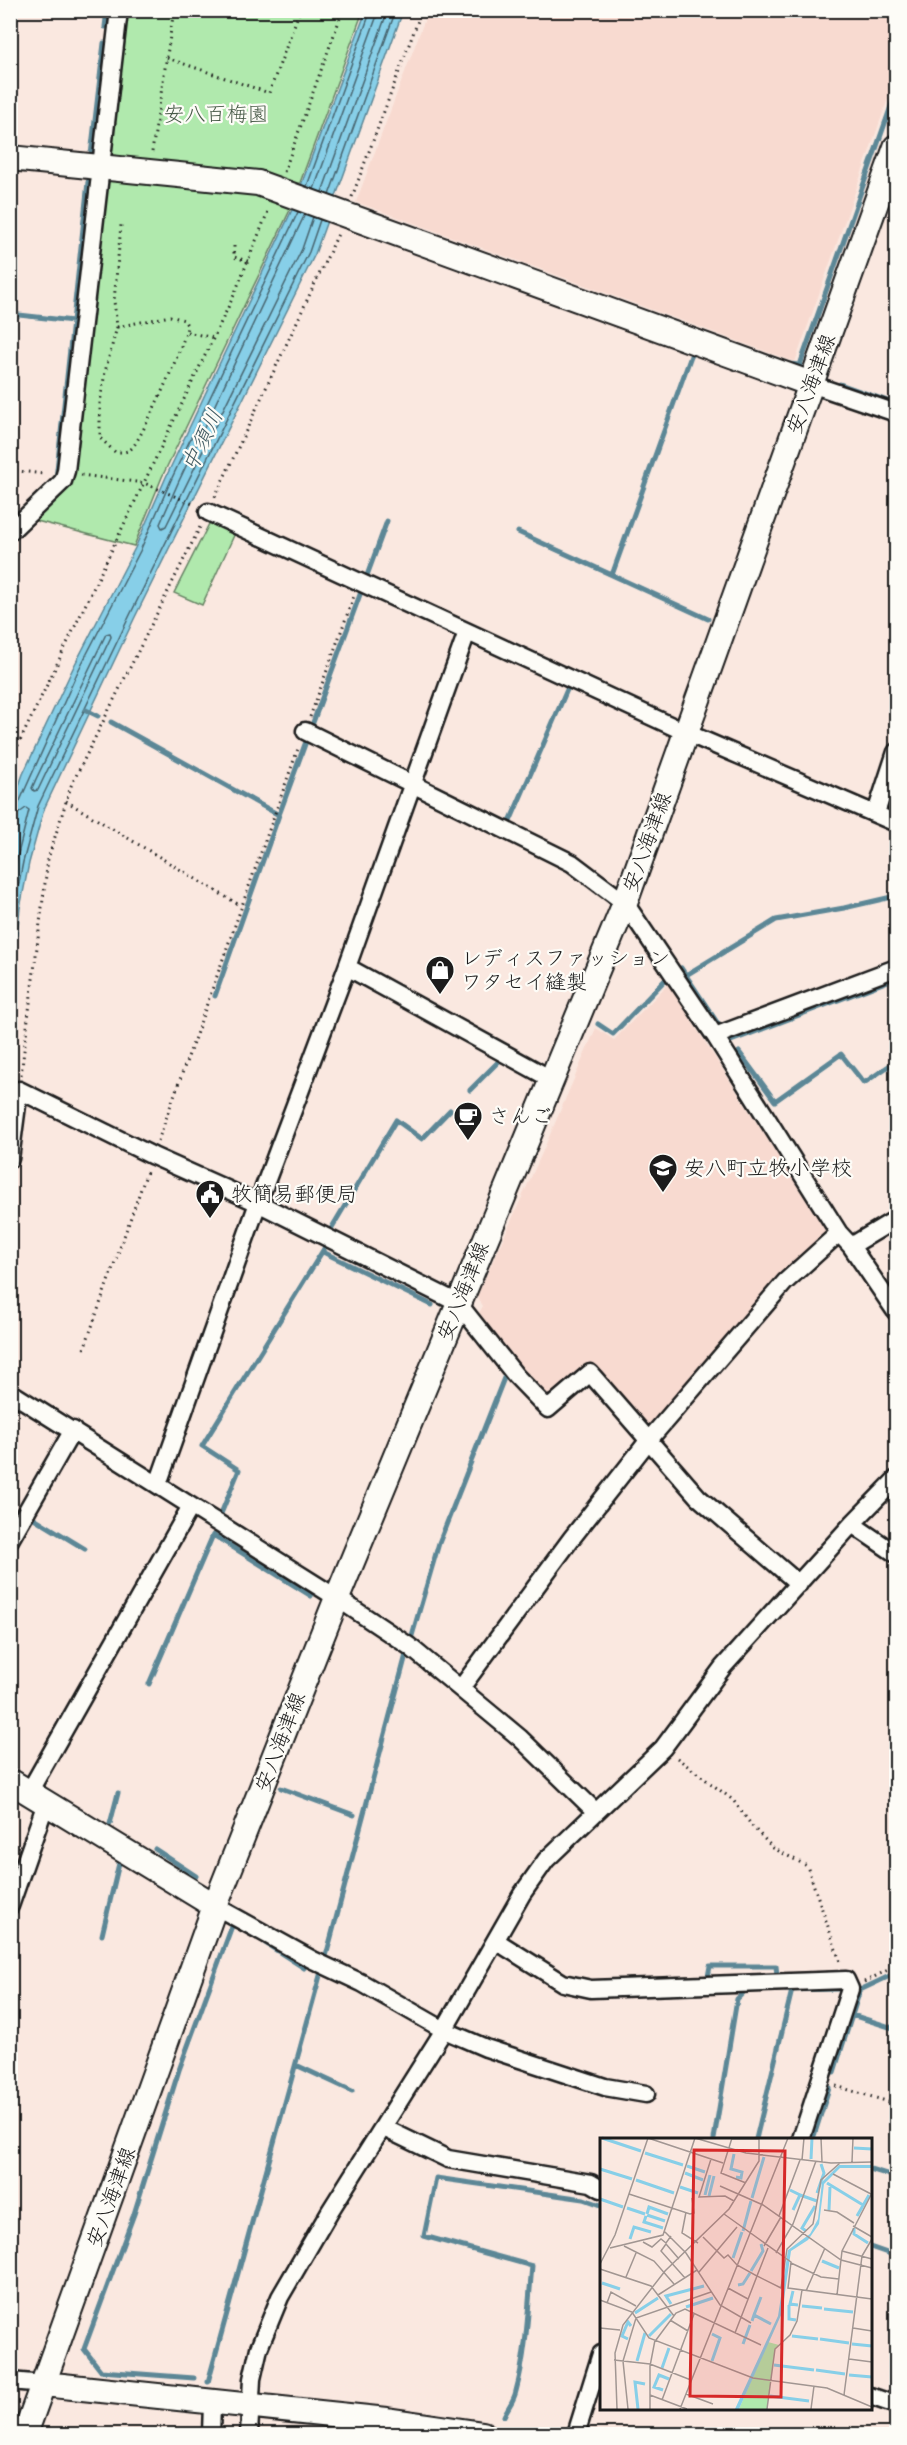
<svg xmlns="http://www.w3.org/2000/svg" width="907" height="2445" font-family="'Shantell Sans','Klee One',sans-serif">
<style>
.built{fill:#f8dad0}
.green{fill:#b0e9ad;stroke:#668264;stroke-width:1.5}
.water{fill:#87cfe8;stroke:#5c8796;stroke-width:1.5}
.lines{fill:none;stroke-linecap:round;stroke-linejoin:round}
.shore{stroke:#47646e;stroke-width:1.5}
.stream{stroke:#5c8796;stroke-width:5}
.street-casing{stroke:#1c1c1c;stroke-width:21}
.secondary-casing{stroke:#1c1c1c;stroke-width:28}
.path{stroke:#1c1c1c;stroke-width:3;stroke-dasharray:1.5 4.5;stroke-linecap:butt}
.street{stroke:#fdfcf7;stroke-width:16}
.secondary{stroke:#fdfcf7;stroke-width:24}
.labels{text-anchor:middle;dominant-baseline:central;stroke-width:4.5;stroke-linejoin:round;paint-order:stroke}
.park-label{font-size:21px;fill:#485a48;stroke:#fdfcf7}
.street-label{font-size:21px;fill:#1c1c1c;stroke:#fdfcf7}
.poi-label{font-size:21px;fill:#1c1c1c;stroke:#fdfcf7;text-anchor:start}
.water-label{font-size:22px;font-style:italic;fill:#415b63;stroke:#fdfcf7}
.inset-river{fill:none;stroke:#87cfe8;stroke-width:3}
.inset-road{fill:none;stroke:#a19692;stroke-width:1.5}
.view{fill:#d62828;fill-opacity:0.15;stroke:#d62828;stroke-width:3}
.inset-edge{fill:none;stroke:#1c1c1c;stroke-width:3}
</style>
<rect width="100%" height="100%" fill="#fae8e0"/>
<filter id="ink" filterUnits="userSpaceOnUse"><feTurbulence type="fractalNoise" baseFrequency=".0167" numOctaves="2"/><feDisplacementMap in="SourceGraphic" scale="12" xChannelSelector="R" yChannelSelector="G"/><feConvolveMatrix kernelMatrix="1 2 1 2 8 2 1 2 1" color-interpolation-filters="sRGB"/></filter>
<g filter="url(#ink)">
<!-- built -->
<path class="built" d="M428,11H896V76L795,362L356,202Z
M668,984L826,1231L827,1239L650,1427L643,1426L590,1364L553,1396H546L492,1332L479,1313L483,1306L477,1296L542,1153L596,1028L614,1040Z"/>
<!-- green -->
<path class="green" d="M125,11H363L290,210L162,477L134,546L29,519L67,482Z
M211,520L236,531L202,605L174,593Z"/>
<!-- water -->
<path class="water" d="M366,11H403L315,254L135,617L44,809L29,863L20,908L11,989V808L23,774L73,668L135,548L166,477L291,212Z"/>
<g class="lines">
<!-- shore -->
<path class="shore" d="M307,186L371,10
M314,189L379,10
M322,192L388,10
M329,195L396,10
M305,214L178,483L160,524L162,528L166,526L302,249L313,217
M110,633L111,637L38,790L34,791L32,788L36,779L106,634Z
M10,807L19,803L78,671L140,551L171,480L298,212
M10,815L19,813L26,808L29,810L10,886
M10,947L14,908L23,862L38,806L130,615L309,252L320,220"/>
<!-- stream -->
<path class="stream" d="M90,10L107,12
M105,27L107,10
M91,155L104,43
M10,314L73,321
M692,353L612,575L708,619
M788,364L800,365L896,92
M840,384L896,404
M56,479L88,182
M518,532L612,575
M86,710L98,716
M111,722L279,815L387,521
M508,826L569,685
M681,968L718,1024
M686,975L776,920L844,908L896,896
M215,996L279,815
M598,1024L613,1034L665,980
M731,1041L896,978
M739,1052L775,1101L841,1054L864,1083L896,1061
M470,1090L500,1060
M331,1229L396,1120L422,1139L450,1110
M323,1252L432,1305
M220,1516L239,1470L202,1446L325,1247
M34,1518L85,1549
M411,1639L439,1543L504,1378
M149,1684L213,1535L311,1596
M281,1788L354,1815
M110,1824L118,1793
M155,1849L196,1876
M102,1935L120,1859
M265,1943L304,1968
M325,1960L407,1651
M708,1977L710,1966H776L777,1975
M785,1990L839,1989
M852,2015L896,2029
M296,2065L352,2091
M834,2072L860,1990L896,1973
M714,2139L737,1999L745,1991H749
M756,2139L792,1990
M813,2139L829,2088
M870,2169L896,2177
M870,2247L896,2256
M194,2378L101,2371L84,2349L134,2214L179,2070L232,1926H240
M208,2382L321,1972
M504,2416C508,2407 514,2401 516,2391C527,2351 528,2307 532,2266L424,2236L436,2178L584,2199L601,2205"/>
<!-- street casing -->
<g class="street-casing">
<path id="street" d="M811,384L896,413
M208,512L687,733L896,823
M10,532L63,481L66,471L119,10
M467,632L347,967L258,1203L458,1303L516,1376L548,1409L590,1373L698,1497L799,1584
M305,731L572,863L625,903L715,1036L839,1233L851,1246L896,1312
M876,813L896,752
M347,967L551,1079
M715,1036L896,968
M10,1159L19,1090L153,1156L258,1203L158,1484
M851,1246L896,1219
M10,1392L337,1598L409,1646L520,1738L596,1812
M852,1524L896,1554
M10,1540L73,1430
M461,1688L571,1539L648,1441L785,1282L839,1233
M29,1792L191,1506
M10,1906L46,1803
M215,1906L313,1960L362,1983L444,2030L486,2048L605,2087L646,2094
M496,1941L563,1983L591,1989L846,1980L850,1989L801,2139
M384,2128L448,2159L591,2183L601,2189
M10,2381L44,2384
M870,2396L896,2405
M211,2434L212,2403
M249,2434L252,2379L259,2348L280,2297L330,2211L444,2030L522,1894L546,1860L663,1748L723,1667L852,1524L896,1479
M576,2434L601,2354"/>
</g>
<!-- secondary casing -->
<g class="secondary-casing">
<path id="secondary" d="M10,158L258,183L811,384
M10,1781L215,1906
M44,2384L387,2420L483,2434
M25,2434L215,1906L337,1598L625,903L896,147"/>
</g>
<!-- path -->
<path class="path" d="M167,58L269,93L300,10
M152,152L174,10
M284,172L343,10
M352,197L422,10
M234,246V257L248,261
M117,327L170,316L184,320L187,325C188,338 142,438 132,448C127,453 121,452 115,452L100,438V403L105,372L117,327L114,301L121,225
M187,332L214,338
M10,470L44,474
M81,475L144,483L195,505
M215,497L338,234
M310,717L354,596
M10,762L234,295L269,209
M66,801L241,906
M21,1075L48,859L71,786L200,527
M158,1141L299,746
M84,1349L147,1172
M677,1758L733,1800L752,1826L773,1848L807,1866L841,1964
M864,1982L896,1966
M836,2086L896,2104"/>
<!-- street -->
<use href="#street" class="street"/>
<!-- secondary -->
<use href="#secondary" class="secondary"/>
</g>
</g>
<!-- icons -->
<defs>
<g id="shop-pin" transform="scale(1.5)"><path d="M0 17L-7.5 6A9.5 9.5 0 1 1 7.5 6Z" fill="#1c1c1c" stroke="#fdfcf7"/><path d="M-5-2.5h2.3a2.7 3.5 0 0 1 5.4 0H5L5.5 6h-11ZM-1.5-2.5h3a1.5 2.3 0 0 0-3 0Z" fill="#fff"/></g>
<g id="cafe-pin" transform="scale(1.5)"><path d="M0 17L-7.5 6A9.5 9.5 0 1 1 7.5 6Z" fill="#1c1c1c" stroke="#fdfcf7"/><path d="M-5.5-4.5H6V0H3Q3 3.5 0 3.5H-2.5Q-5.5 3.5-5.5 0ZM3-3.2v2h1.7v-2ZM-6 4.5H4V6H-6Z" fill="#fff"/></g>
<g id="school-pin" transform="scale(1.5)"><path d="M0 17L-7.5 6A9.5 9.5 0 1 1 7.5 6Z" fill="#1c1c1c" stroke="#fdfcf7"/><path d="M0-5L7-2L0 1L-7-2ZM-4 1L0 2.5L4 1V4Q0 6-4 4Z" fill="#fff"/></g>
<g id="civic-pin" transform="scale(1.5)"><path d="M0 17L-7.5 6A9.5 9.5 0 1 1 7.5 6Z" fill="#1c1c1c" stroke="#fdfcf7"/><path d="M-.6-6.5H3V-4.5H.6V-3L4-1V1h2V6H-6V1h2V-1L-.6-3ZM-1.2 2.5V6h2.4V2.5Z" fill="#fff"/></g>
</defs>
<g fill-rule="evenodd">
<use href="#shop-pin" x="440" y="970"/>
<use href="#cafe-pin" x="468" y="1116"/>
<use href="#school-pin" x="663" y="1168"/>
<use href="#civic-pin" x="210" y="1194"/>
</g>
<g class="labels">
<!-- park labels -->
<g class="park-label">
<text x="216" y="114">安八百梅園</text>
</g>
<!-- street labels -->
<g class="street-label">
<text transform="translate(811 384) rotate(-70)">安八海津線</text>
<text transform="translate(647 842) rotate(-70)">安八海津線</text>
<text transform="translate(463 1291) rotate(-68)">安八海津線</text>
<text transform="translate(280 1742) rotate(-69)">安八海津線</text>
<text transform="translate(111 2197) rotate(-70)">安八海津線</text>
</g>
<!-- poi labels -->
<g class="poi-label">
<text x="461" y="958">レディスファッション<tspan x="461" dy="24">ワタセイ縫製</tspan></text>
<text x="489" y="1116">さんご</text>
<text x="684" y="1168">安八町立牧小学校</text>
<text x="231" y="1194">牧簡易郵便局</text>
</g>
<!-- water labels -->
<g class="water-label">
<text transform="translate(202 440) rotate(-64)">中須川</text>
</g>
</g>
<!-- overview -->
<g transform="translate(600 2138)">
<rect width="272" height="272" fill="#fae8e0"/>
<path d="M168,204L179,207L175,211L167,271H139Z" fill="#b0e9ad"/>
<path d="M239,27H271V30H240L224,46L219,86L208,102L191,113L182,175L139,271H135L178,178L188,112L210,96L218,81L222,44Z" fill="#87cfe8"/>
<path class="inset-river" d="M2,0L41,13M254,10L272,11M45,15L83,27M134,16L131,31L142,34L141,40L136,39M211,21L212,0M87,28L105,34M0,31L32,41M85,35L103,42M36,42L74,55M227,45L263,67M80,49L98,55M190,52L200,57L193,72M217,55L224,35L221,26M105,57L110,37M200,57L217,63M109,58L114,38M152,60L164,19M0,61L23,69M27,70L45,76M229,72L230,49M47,76L49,69L68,76M47,77L65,83M46,78L44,84L63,90M257,78L269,57M254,90V96L268,105M143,93L151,63M206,93L202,90L215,68M30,101L34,89L51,94M133,120L142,94M222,123L239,130M151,133L163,113L161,106M2,145L20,151M138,147L143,146L150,135M193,153L190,166L198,167M71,166L66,158L104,148M189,167V181L196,182M202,168L222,170M86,169L113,160M224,171L253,174M35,175L58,160M154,177L161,159M152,183L154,177L171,186M112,196L120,200L112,223M49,198L71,176M192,198L218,201M28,201L22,198L28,184L31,188M220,201L249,205M143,206L150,187M252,206L272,208M37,223L45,195M174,227L214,232M62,230L69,210M216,232L245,236M249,237L272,239M63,252L54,249L59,237L69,241M170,258L209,263M38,271L35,244L45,246"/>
<path class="inset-road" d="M48,0L123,25M95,0L146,15L231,25L272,24M132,0L121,35L146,45M221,0L222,24M132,1H159M111,21L99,59L125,58L134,63M202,22L204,0M252,24L253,0M233,36L271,56M120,48L163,67L241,122L272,130M29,56L90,76L94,75L92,60M224,72L237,74L254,85M86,74L82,95L98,105M124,76L191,124L188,150L272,161M179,78L200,22M253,88L272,99M64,93L86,115L120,167L151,185M103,99L124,120L128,117L137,127L157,138L135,195M43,104L52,109L61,101L66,105L71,98M66,106L61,113L85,140M66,106L79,121M24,108L54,123L74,146M164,108L181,79M10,110L63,97L95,0M168,110L157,138L181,150L187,111L213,86L221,42L240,25M242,113L272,121M176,115L193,86L216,23M262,118L272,101M191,125L221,139L239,141M0,126L15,97L48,0M0,131L51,148L74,178M99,134L137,89M26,139L36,115M128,150L148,161M206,153L225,110M58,157L97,132M237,157L242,113L272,55M0,162L32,174L49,200L153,240L227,250L272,269M7,165L11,154L36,168M70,182L88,193M0,190L20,192M253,190L272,193M56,202L76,175L85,171L161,207M249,221L272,224M14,222L50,226L91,242M86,256L113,266M50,257L87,271M244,257L262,118M62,262L94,176M17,271L15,215L23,187L65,133L129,71L159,23V0M28,271L23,223L36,180L111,154M50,271V228L55,202M80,271L188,0M167,271L175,211L190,197L197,183L202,152M211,271L214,248"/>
<path class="view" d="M94,12L185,13L181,259L90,258Z"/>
<rect width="272" height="272" class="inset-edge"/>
</g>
<!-- margin -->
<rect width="907" height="2445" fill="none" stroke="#fdfcf7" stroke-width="36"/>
<rect x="18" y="18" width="871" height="2409" fill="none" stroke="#1c1c1c" stroke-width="2" filter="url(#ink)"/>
</svg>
